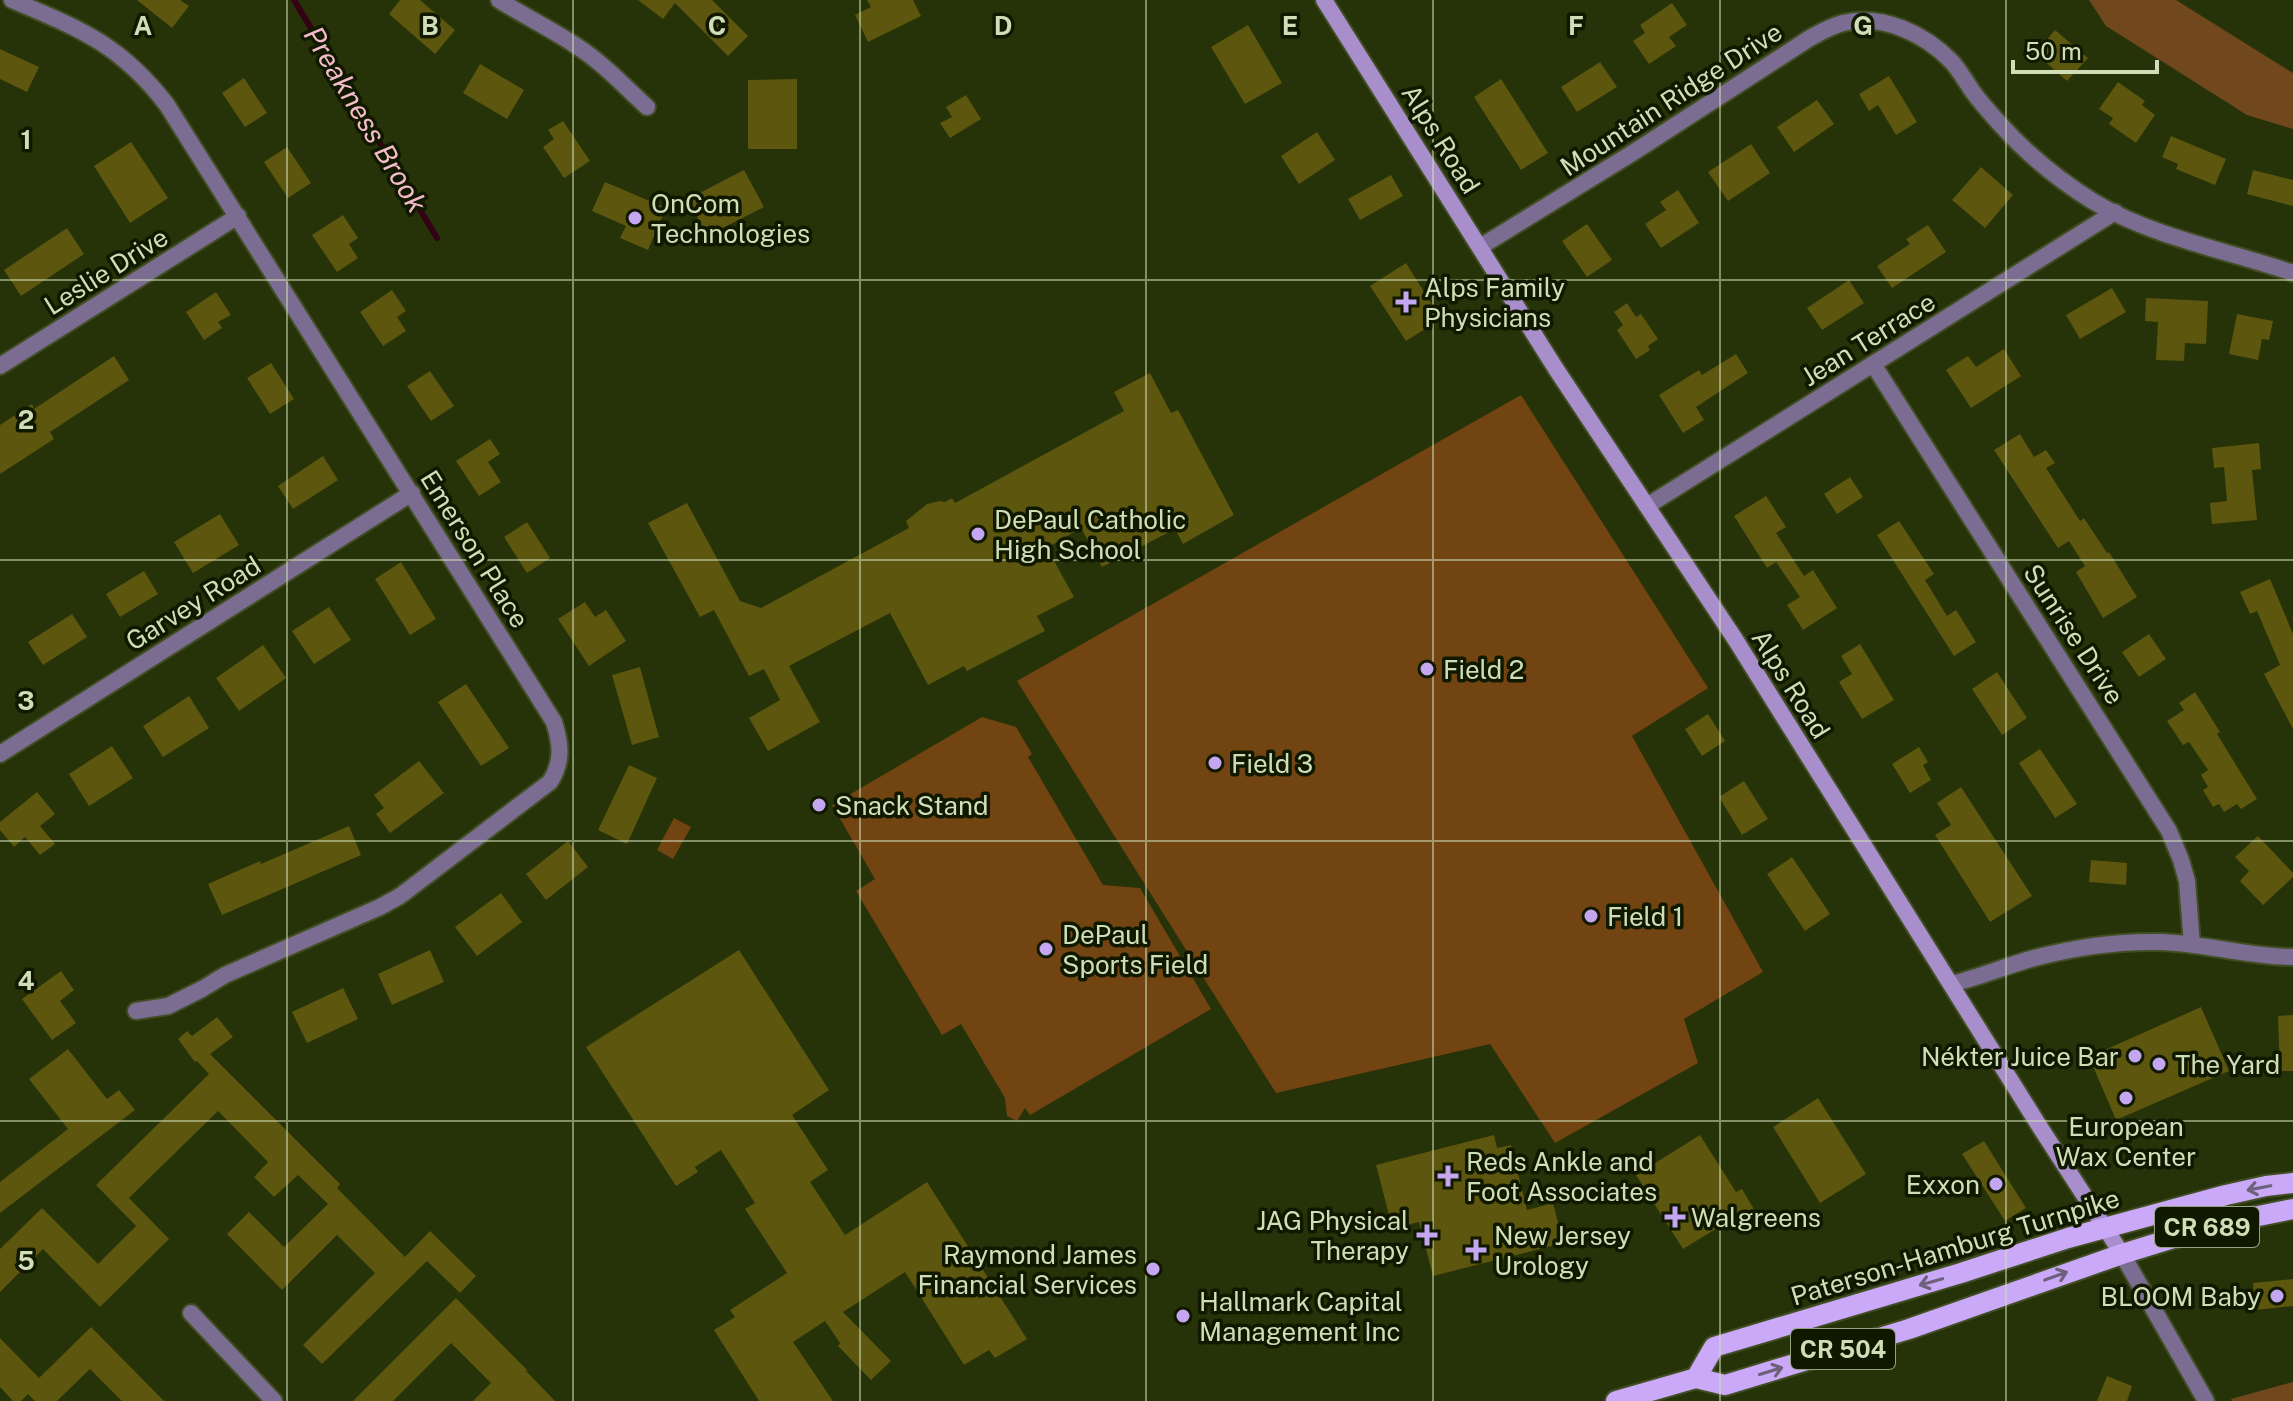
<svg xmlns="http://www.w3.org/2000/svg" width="2293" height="1401" font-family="'Public Sans',sans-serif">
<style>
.green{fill:#724412}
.forest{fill:#71471d}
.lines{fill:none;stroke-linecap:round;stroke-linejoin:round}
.stream{stroke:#330215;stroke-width:6}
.building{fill:#5d560e}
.minor-casing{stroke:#414e23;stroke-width:20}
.tertiary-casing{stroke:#414e23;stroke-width:20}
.secondary-casing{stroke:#414e23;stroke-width:20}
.primary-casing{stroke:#414e23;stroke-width:24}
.minor{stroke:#7b6c92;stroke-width:16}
.tertiary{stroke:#7b6c92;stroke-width:16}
.secondary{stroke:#a88ecb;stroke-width:16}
.primary{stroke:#caa9f8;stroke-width:20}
.oneway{stroke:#6d617c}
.grid{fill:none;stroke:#d0deb7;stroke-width:2;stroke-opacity:0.55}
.poi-dot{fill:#c5a6f0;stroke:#101900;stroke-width:3}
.labels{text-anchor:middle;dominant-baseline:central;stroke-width:7;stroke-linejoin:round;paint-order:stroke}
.shield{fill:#101900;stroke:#96a380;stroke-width:2}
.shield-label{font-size:24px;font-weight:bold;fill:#d0deb7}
.street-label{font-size:26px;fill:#d0deb7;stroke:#101900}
.poi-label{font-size:26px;fill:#d0deb7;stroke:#101900;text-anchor:start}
.water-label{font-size:28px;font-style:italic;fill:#f3bcc8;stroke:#101900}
.grid-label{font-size:26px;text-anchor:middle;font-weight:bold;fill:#d0deb7;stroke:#101900;stroke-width:7;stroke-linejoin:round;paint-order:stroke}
</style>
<rect width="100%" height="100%" fill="#263207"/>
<!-- green -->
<path class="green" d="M1521,395L1708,688L1632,736L1763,972L1684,1019L1698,1063L1555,1143L1490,1044L1276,1093L1017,681Z
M982,717L1016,727L1032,754L1028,757L1103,885L1140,888L1211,1009L1030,1115L1025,1108L1017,1121L1007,1116L1005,1098L961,1024L942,1035L856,891L875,879L832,805Z
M674,818L691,827L673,859L657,850Z"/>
<!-- forest -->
<path class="forest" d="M2089,0H2176L2293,73V129L2247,115L2106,26Z
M2293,1382V1401H2232L2231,1399Z"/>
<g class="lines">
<!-- stream -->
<path class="stream" d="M294,0L437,238"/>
</g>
<!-- building -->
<path class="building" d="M137,0H180L189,6L172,28Z
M400,0H420L455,30L435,54L389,14Z
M638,0H712L748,36L728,56L675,3L663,19Z
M867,0H913L921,16L868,42L855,15L871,7Z
M1672,3L1687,25L1669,37L1676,46L1649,64L1633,41L1645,33L1640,25Z
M1248,25L1282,83L1245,104L1211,47Z
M2055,30L2088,58L2067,81L2041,58L2045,53L2040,48Z
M0,49L39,67L27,92L0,79Z
M1600,62L1617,87L1577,112L1561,87Z
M480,64L524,90L507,119L463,93Z
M1889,76L1917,122L1896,135L1878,105L1869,111L1859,94Z
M244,78L267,113L245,127L222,93Z
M797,79V149H748V80Z
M1501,79L1548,153L1521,170L1474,97Z
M2118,82L2145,101L2142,105L2155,115L2136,143L2109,124L2113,118L2099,109Z
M966,95L981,119L950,138L940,123L952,117L946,107Z
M1817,100L1834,124L1794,152L1777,127Z
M563,121L590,161L564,178L543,147L554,139L548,130Z
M1317,132L1335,160L1299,184L1281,156Z
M2171,136L2226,159L2215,185L2176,169L2178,164L2162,157Z
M131,142L168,198L130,223L94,166Z
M1751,144L1770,173L1728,201L1708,172Z
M287,147L311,183L288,198L264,162Z
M1981,167L2013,195L1985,228L1952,200Z
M744,170L764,207L707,236L688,199Z
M2253,170L2293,180V206L2247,194Z
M1391,175L1403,196L1360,220L1348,199Z
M605,182L666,208L648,250L620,238L626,226L592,211Z
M1678,190L1699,223L1661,248L1645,224L1666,210L1660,202Z
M343,215L358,238L349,244L358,258L337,272L312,235Z
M1587,224L1612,260L1587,277L1562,241Z
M1928,225L1946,252L1892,288L1877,266L1910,244L1906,239Z
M67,228L84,254L21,296L4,270Z
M1406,263L1441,319L1406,341L1370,286Z
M1849,280L1864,303L1822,330L1807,308Z
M2112,288L2126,312L2080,339L2066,315Z
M392,290L406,311L397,317L406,331L383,346L360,312Z
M216,292L231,315L218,322L222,328L204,340L186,312Z
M2146,298L2208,301L2206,344L2185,343L2184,361L2156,360L2158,322L2145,321Z
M1627,303L1636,317L1641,314L1658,339L1648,346L1650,350L1636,359L1617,330L1623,325L1614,312Z
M2237,314L2273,321L2269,340L2262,339L2258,360L2229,354Z
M2004,349L2021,376L1971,408L1946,370L1968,356L1976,367Z
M1736,354L1748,373L1696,407L1704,420L1683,433L1659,395L1699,370L1702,375Z
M114,356L129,380L50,432L54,439L0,474V425L32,404L34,409Z
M271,363L294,399L270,414L247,378Z
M430,371L454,406L431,421L407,386Z
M1150,373L1171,413L1178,410L1234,515L1183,544L1175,529L1102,567L1081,528L1047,548L1074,597L1037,616L1045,631L967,671L964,666L928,685L890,613L789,666L820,722L768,751L749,718L780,700L764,669L749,676L714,610L700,617L648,523L687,503L740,601L761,608L909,528L906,521L927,504L940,501L945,502L952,498L955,503L1124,411L1114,392Z
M2020,434L2034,457L2046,450L2055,463L2046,468L2080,521L2084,518L2107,553L2109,552L2137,597L2103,618L2076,572L2085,566L2069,541L2058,548L1994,450Z
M490,439L500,454L488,462L501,482L479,496L456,461Z
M2259,443L2261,469L2252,470L2257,520L2212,524L2210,503L2227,501L2224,467L2214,468L2212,448Z
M323,456L338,480L293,509L278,486Z
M1850,477L1863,497L1837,514L1824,494Z
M1766,496L1786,527L1776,533L1804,576L1813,570L1837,608L1803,630L1787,605L1800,597L1776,562L1767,568L1734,516Z
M220,514L239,545L193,573L174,542Z
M1899,521L1934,574L1925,580L1947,616L1956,610L1976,642L1954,656L1877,535Z
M527,522L550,558L527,573L504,537Z
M401,562L436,619L410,635L375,579Z
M144,571L158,594L120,617L106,594Z
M2270,579L2293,634V729L2264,674L2280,665L2257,611L2250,614L2240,592Z
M585,602L595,617L606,610L626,641L589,666L558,619Z
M329,607L351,640L314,664L292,631Z
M72,614L87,637L43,665L28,642Z
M2149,634L2166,659L2139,677L2122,652Z
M1860,644L1894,700L1862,719L1839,682L1852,674L1841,656Z
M263,645L286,678L239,711L216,678Z
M640,667L659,737L632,745L612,675Z
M1997,672L2027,718L2002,735L1972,689Z
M466,684L509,748L481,766L438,702Z
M2195,692L2220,732L2217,734L2257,799L2241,809L2237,804L2224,812L2219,804L2213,807L2203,790L2208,787L2201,775L2208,770L2189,742L2183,745L2167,721L2184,710L2179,703Z
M189,696L209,728L163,757L143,726Z
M1708,714L1725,741L1702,756L1685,729Z
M112,746L133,778L89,806L69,774Z
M1919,747L1928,762L1923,765L1931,780L1910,793L1892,764Z
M2040,749L2077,804L2055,818L2019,763Z
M419,761L444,793L390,833L376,814L384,808L374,795Z
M629,765L657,778L627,844L598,830Z
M1744,781L1768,819L1742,835L1719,797Z
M1961,787L2032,896L1990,922L1935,835L1951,825L1937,803Z
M37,792L55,814L40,826L55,844L40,855L25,837L14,847L0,830V822Z
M349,826L361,855L222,915L208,884L260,861L261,864Z
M2258,836L2293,873V877L2263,905L2240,881L2249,871L2235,857Z
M568,841L588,867L546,900L526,874Z
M1792,857L1830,914L1805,931L1767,874Z
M2091,860L2127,863L2126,885L2089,882Z
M501,893L522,922L477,956L455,927Z
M430,950L444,982L392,1005L378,974Z
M739,950L829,1090L792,1115L828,1170L810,1182L845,1235L927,1182L1027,1339L995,1358L989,1350L964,1365L905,1272L843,1312L891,1361L871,1380L838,1346L840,1343L825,1321L793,1342L833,1401H759L714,1330L735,1317L730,1310L787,1273L745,1209L755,1203L721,1150L695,1167L698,1172L676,1186L586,1047Z
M61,971L74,990L60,1001L76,1023L52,1040L22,999Z
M343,988L358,1019L307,1043L292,1012Z
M2201,1007L2229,1071L2116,1120L2089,1057Z
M2293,1015V1071H2280L2278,1016Z
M217,1017L233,1037L210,1054L340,1184L337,1188L405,1257L430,1231L476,1276L460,1293L427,1261L322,1364L303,1345L375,1273L337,1235L282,1290L227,1234L249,1212L284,1247L328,1204L298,1175L274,1197L254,1177L268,1162L218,1111L129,1198L169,1239L100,1307L43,1249L0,1292V1249L42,1208L98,1264L136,1226L96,1185L209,1074L197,1061L195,1062L178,1039L187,1031L192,1036Z
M68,1049L107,1099L119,1090L135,1110L0,1213V1182L68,1129L29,1079Z
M1818,1098L1866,1174L1820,1203L1773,1127Z
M1494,1135L1497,1148L1511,1145L1527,1210L1553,1203L1563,1243L1433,1276L1419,1222L1403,1226L1400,1216L1390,1219L1376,1165Z
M1700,1135L1736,1192L1742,1189L1755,1211L1727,1229L1724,1224L1683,1249L1636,1175Z
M1984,1141L2026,1208L2005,1221L1962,1154Z
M2293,1279V1306L2255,1310L2253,1283Z
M456,1298L527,1370L526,1371L555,1401H473L491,1383L451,1343L393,1401H353Z
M91,1327L164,1401H122L90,1369L57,1401H35L28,1394L21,1401H13L0,1387V1338L39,1378Z
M2107,1376L2132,1386L2127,1401H2097Z"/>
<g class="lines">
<!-- minor casing -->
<g class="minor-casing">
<path id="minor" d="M12,0C80,29 120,44 167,105L554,722C561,744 563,762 550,782L400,896L380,907L225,975L202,989L168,1006L136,1011
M499,0C524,16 551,29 575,45C602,62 624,86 647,107
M1480,247L1634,152L1810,38C1821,32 1831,26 1843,23C1882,13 1925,34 1952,62C1960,71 1966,82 1973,92C1981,103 1991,114 2000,124C2027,154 2060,181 2094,202C2155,238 2226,250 2293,273
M1873,364L2169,831L2181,860L2187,881L2192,945
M0,366L238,216
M1647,506L2115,212
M0,754L412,493
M1951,984C1977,978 2001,968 2027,960C2070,948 2115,941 2160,942C2204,943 2248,957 2293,957
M191,1313L274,1401"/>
</g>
<!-- tertiary casing -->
<g class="tertiary-casing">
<path id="tertiary" d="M2122,1254L2206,1401"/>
</g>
<!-- secondary casing -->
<g class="secondary-casing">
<path id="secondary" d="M1324,0L1556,369L1735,639L2038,1124L2122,1254"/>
</g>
<!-- primary casing -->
<g class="primary-casing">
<path id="primary" d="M1696,1378L1714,1347L1961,1273L2068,1238L2226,1195L2266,1186L2293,1183
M1616,1401L1696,1378L1725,1385L1909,1329L2122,1254L2219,1224L2293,1209"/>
</g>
<!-- minor -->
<use href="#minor" class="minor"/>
<!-- tertiary -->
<use href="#tertiary" class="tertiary"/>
<!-- secondary -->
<use href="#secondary" class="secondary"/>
<!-- primary -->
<use href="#primary" class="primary"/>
</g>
<!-- one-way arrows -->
<defs><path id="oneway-shaft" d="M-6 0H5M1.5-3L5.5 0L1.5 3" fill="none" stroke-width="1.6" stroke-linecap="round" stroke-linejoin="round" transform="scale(2)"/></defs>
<g class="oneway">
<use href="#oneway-shaft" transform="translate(2259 1188) rotate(169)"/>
<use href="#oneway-shaft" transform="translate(2056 1276) rotate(-20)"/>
<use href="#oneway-shaft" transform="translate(1931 1282) rotate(164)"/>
<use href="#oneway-shaft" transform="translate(1771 1371) rotate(-17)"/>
</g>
<!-- grid -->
<path class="grid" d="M287,0V1401M573,0V1401M860,0V1401M1146,0V1401M1433,0V1401M1720,0V1401M2006,0V1401M0,280H2293M0,560H2293M0,841H2293M0,1121H2293"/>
<!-- markers -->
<g class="poi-dot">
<circle cx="635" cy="218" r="8"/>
<path d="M1402 290h8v8h8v8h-8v8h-8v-8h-8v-8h8z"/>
<circle cx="978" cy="534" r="8"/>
<circle cx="1427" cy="669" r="8"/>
<circle cx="1215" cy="763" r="8"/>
<circle cx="819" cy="805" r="8"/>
<circle cx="1591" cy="916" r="8"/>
<circle cx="1046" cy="949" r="8"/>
<circle cx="2135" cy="1056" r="8"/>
<circle cx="2159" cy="1064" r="8"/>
<circle cx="2126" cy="1098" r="8"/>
<path d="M1444 1164h8v8h8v8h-8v8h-8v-8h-8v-8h8z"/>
<circle cx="1996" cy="1184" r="8"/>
<path d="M1671 1205h8v8h8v8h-8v8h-8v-8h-8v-8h8z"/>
<path d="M1423 1223h8v8h8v8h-8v8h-8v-8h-8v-8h8z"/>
<path d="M1472 1238h8v8h8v8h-8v8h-8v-8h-8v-8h8z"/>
<circle cx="1153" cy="1269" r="8"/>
<circle cx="2277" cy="1296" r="8"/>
<circle cx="1183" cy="1316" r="8"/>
</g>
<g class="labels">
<!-- shield labels -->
<g class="shield">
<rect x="2155" y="1207" width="104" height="40" rx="6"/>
<rect x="1791" y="1329" width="104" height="40" rx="6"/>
</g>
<g class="shield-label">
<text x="2207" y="1227">CR 689</text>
<text x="1843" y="1349">CR 504</text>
</g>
<!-- street labels -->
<g class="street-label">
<text transform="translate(1671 99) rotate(-33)">Mountain Ridge Drive</text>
<text transform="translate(1441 139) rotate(58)">Alps Road</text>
<text transform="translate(106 271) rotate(-32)">Leslie Drive</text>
<text transform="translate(1868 339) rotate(-32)">Jean Terrace</text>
<text transform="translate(475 549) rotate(58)">Emerson Place</text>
<text transform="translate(193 603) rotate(-32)">Garvey Road</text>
<text transform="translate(2074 634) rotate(57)">Sunrise Drive</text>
<text transform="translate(1791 684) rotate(58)">Alps Road</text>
<text transform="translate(1955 1247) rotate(-17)">Paterson-Hamburg Turnpike</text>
</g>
<!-- poi labels -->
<g class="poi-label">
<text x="651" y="203">OnCom<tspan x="651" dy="30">Technologies</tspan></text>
<text x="1424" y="287">Alps Family<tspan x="1424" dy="30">Physicians</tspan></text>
<text x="994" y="519">DePaul Catholic<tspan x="994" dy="30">High School</tspan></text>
<text x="1443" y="669">Field 2</text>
<text x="1231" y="763">Field 3</text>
<text x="835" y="805">Snack Stand</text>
<text x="1607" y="916">Field 1</text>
<text x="1062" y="934">DePaul<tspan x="1062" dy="30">Sports Field</tspan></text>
<text x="2119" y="1056" text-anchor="end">Nékter Juice Bar</text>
<text x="2175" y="1064">The Yard</text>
<text x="2126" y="1126" text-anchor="middle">European<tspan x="2126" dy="30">Wax Center</tspan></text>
<text x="1466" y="1161">Reds Ankle and<tspan x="1466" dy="30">Foot Associates</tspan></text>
<text x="1980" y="1184" text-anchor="end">Exxon</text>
<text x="1691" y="1217">Walgreens</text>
<text x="1409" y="1220" text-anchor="end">JAG Physical<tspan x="1409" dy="30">Therapy</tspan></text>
<text x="1494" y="1235">New Jersey<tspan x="1494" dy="30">Urology</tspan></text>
<text x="1137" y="1254" text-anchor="end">Raymond James<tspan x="1137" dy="30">Financial Services</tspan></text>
<text x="2261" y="1296" text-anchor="end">BLOOM Baby</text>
<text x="1199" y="1301">Hallmark Capital<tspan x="1199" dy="30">Management Inc</tspan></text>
</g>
<!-- water labels -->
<g class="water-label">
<text transform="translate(366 119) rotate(59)">Preakness Brook</text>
</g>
</g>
<g class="grid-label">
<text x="143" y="35">A</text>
<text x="430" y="35">B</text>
<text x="717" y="35">C</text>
<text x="1003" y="35">D</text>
<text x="1290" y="35">E</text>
<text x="1576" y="35">F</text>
<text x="1863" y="35">G</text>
<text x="26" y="149">1</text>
<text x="26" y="429">2</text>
<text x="26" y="710">3</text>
<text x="26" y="990">4</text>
<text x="26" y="1270">5</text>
</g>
<!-- scale -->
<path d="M2013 60v12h144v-12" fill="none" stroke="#d0deb7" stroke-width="4"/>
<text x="2025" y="60" font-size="24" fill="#d0deb7" stroke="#101900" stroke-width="6" paint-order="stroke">50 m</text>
</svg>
